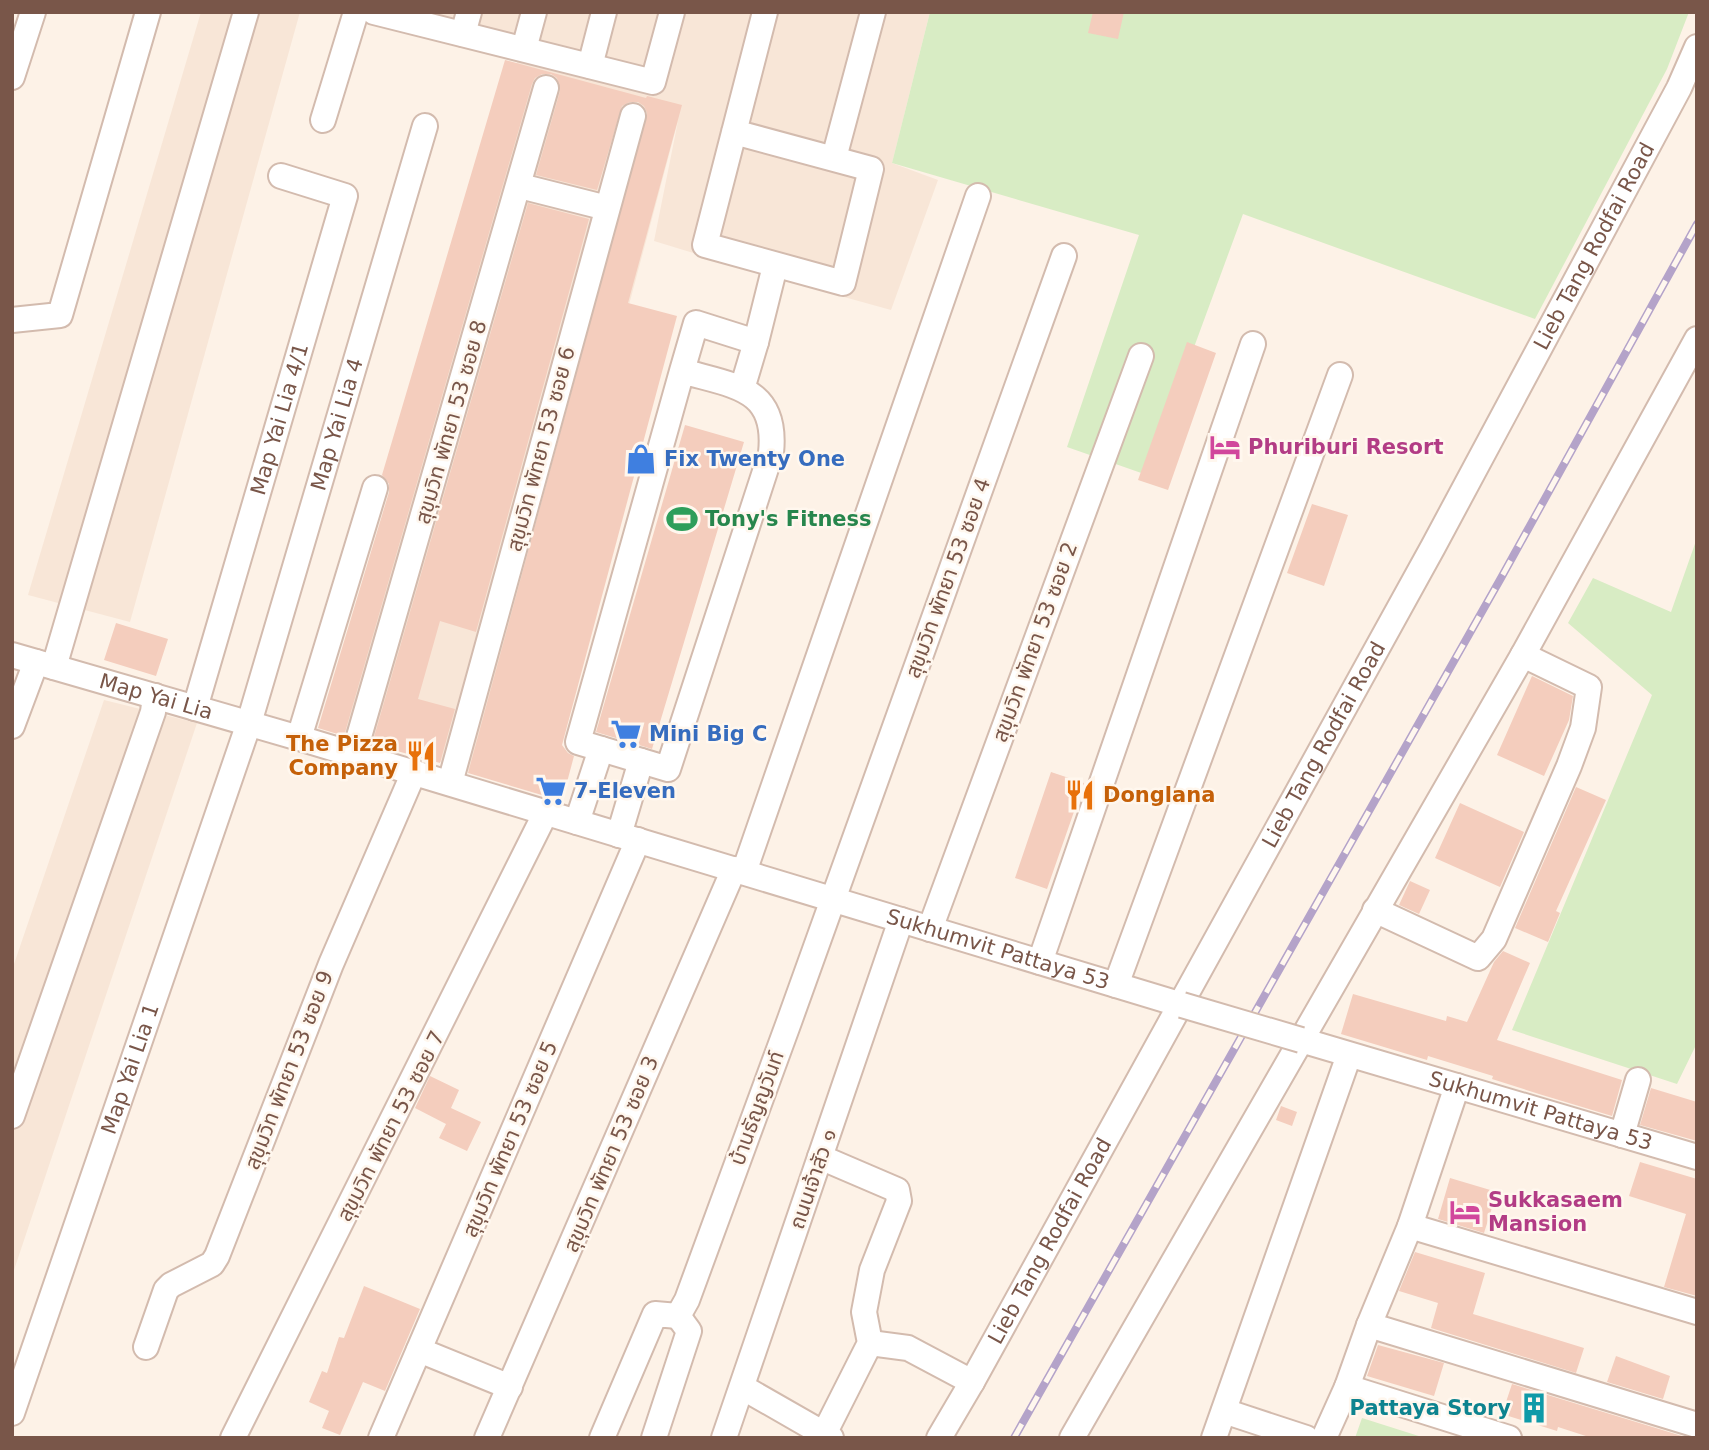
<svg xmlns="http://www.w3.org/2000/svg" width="1709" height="1450" font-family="'DejaVu Sans','Noto Sans Thai',sans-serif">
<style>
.residential{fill:#f8e6d7}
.green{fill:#d8ecc4}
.building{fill:#f4cdbd}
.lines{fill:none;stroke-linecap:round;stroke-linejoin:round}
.minor-casing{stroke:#d3bbae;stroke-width:28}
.minor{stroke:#fff;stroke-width:24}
.rail-casing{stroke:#b4a3c9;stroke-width:8}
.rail{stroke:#fff7ee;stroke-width:5;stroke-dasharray:16;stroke-linecap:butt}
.minor-bridge-casing{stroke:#d3bbae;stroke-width:28;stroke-linecap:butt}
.minor-bridge{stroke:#fff;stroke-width:24}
.labels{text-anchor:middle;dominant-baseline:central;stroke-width:5;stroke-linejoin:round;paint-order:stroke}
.street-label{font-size:21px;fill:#795649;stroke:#fff7ee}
.hotel-label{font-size:21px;font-weight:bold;fill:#b23c85;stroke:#fff7ee;text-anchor:start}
.shop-label{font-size:21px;font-weight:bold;fill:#366cbe;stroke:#fff7ee;text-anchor:start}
.leisure-label{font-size:21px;font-weight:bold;fill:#27864d;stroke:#fff7ee;text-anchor:start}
.food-label{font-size:21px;font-weight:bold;fill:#c56008;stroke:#fff7ee;text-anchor:end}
.culture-label{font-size:21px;font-weight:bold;fill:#0d838f;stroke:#fff7ee;text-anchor:end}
</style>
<rect width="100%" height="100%" fill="#fdf2e7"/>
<!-- residential -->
<path class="residential" d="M201,12H300L130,622L28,595Z
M375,12H930L892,163L938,180L891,310L772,277L654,241L678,121L502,781L325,726L518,59Z
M104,700L197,723L12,1276V970Z"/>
<!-- green -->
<path class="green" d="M930,12H1689L1667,69L1535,319L1243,214L1147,475L1067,447L1139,235L892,163Z
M1697,538V1043L1677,1084L1512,1030L1652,695L1568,623L1593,578L1671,612Z
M1362,1418L1425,1438H1355Z"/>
<!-- building -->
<path class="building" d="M1093,12H1124L1118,39L1088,33Z
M505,60L646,98L647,96L682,105L628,303L677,316L562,745L568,753L574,756L562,801L468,773L647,113L644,106L638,102H630L622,106L597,190L536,175L560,91L557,78L551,74H542L535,78L532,84L344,736L318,728L389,492V484L382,475Z
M528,203L589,219L476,632L440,621L418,699L455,709L440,763L372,744Z
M1187,342L1216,353L1168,490L1138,480Z
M685,425L744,442L652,749L596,732Z
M1312,504L1348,515L1324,586L1287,573Z
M116,623L168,639L156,676L104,660Z
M1532,676L1573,696L1569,720L1544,776L1497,755Z
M1051,772L1084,783L1047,889L1015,878Z
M1576,787L1606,800L1556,911L1560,913L1548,942L1515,928Z
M1460,803L1524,832L1500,887L1435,858Z
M1410,881L1430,890L1419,914L1399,905Z
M1503,951L1530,963L1497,1040L1622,1080L1612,1116L1539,1094L1492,1079L1493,1076L1428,1056L1427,1060L1341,1034L1353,994L1446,1021L1447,1016L1467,1022L1494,962Z
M430,1076L459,1090L451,1108L481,1122L467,1151L439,1138L446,1124L415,1108Z
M1651,1088L1697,1102V1141L1640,1125Z
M1281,1106L1297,1112L1292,1126L1276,1120Z
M1640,1162L1697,1179V1296L1664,1287L1686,1214L1629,1196Z
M1450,1178L1497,1192L1484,1233L1438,1219Z
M1415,1252L1485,1273L1473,1314L1584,1348L1576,1373L1431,1328L1438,1303L1399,1291Z
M364,1286L420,1309L385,1391L363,1382L340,1435L322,1428L329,1411L309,1402L322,1371L327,1373L339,1337L344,1338Z
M1378,1345L1444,1363L1434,1396L1367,1376Z
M1616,1356L1670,1376L1663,1399L1607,1382Z
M1512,1384L1682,1436V1438H1592L1558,1427L1557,1431L1502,1414Z"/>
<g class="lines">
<!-- minor casing -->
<g class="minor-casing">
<g id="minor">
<path d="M374,12L653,82L672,12"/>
<path d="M463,34L469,12"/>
<path d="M524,49L534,12"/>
<path d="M590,66L604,12"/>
<path d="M12,77L33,12"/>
<path d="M323,120L356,12"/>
<path d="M734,132L871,169L843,283L705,245L765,12"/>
<path d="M834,158L873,12"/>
<path d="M520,186L607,208"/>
<path d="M12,320L60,315L148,12"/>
<path d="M756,342L775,266"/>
<path d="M682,371C733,386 778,387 771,453L668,769L578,742L682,371L696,323L756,342L742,389"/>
<path id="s1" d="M12,655L299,738L1182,1005"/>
<path d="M54,667L246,12"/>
<path id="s2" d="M195,708L345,196L281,176"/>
<path d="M12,726L36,662"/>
<path d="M299,738L375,488"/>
<path d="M354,754L546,88"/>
<path d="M450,783L633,116"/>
<path d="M577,822L601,749"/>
<path d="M619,835L641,761"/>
<path d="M744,872L978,196"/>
<path d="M1375,910L1478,958L1494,939L1569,766L1583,728L1589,687L1523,655"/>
<path d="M930,929L1141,356"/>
<path d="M1040,962L1253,344"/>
<path d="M1116,985L1340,375"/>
<path id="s3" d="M1301,1040L1697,1157"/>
<path d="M12,1116L153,712L155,696"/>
<path d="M1622,1135L1638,1080"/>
<path d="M820,1157L897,1190L899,1201L872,1270L864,1312L870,1343L824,1434"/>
<path d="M1410,1226L1697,1312"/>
<path d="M678,1316L687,1300L789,1022L1064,256"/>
<path d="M1369,1325L1697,1425"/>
<path d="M870,1343L908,1348L972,1382"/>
<path d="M146,1347L166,1290L171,1285L212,1264L217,1256L331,964L414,772"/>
<path d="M419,1350L510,1387"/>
<path d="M742,1387L831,1438"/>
<path d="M1347,1387L1509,1438"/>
<path d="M1224,1411L1306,1438"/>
<path id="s4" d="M12,1413L249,723L425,126"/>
<path d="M233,1438L546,812"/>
<path d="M381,1438L638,840"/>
<path d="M487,1438L734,869"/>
<path d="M602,1438L655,1314L678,1316"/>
<path d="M654,1438L689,1331L678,1316"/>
<path d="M724,1438L901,920"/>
<path id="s5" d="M939,1438L972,1382L1433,547L1679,88L1697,47"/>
<path d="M1072,1438L1523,655L1697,339"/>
<path d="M1214,1438L1349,1055"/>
<path d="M1324,1438L1347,1387L1369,1325L1410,1226L1457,1086"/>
</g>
</g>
<!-- minor -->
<use href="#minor" class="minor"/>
<!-- rail casing -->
<g class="rail-casing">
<path id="rail" d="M1014,1438L1501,578L1697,224"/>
</g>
<!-- rail -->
<use href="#rail" class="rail"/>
<!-- minor-bridge casing -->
<g class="minor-bridge-casing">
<path id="minor-bridge" d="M1182,1005L1301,1040"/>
</g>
<!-- minor-bridge -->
<use href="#minor-bridge" class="minor-bridge"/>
</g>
<!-- icons -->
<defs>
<g id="hotel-bare" transform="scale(2.415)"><path d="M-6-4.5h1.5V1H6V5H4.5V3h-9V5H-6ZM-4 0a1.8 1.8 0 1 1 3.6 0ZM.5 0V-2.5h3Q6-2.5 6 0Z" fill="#d1479c" stroke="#fff7ee" stroke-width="2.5" paint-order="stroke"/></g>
<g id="shop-bare" transform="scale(2.415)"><path d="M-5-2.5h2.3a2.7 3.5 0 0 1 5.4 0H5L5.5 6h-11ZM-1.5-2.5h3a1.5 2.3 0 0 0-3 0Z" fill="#3f7fe0" stroke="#fff7ee" stroke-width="2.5" paint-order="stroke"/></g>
<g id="stadium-bare" transform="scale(2.415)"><path d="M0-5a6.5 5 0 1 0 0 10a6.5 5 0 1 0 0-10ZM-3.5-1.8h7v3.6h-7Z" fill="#2e9e5b" stroke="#fff7ee" stroke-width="2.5" paint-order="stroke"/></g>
<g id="supermarket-bare" transform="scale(2.415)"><path d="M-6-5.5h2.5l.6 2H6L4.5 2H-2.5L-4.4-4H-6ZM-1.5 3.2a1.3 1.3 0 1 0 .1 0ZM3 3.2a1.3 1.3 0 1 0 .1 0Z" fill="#3f7fe0" stroke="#fff7ee" stroke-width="2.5" paint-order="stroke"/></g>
<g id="restaurant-bare" transform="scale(2.415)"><path d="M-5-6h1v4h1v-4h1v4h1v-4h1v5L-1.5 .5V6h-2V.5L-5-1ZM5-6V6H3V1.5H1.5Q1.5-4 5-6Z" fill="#e8710a" stroke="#fff7ee" stroke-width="2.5" paint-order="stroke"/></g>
<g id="building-bare" transform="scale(2.415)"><path d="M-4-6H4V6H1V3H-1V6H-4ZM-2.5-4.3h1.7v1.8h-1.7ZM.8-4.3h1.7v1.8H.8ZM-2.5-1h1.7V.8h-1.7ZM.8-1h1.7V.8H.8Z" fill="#0f9aa8" stroke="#fff7ee" stroke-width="2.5" paint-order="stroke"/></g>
</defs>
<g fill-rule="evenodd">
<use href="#hotel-bare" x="1225" y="447"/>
<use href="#shop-bare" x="641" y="459"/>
<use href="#stadium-bare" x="682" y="519"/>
<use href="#supermarket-bare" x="626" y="734"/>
<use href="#restaurant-bare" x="421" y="756"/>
<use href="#supermarket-bare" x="551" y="791"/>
<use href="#restaurant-bare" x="1080" y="795"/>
<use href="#hotel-bare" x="1465" y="1212"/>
<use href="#building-bare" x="1534" y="1408"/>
</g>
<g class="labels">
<!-- street labels -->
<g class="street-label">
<text stroke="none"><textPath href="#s5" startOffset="1360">Lieb Tang Rodfai Road</textPath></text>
<text stroke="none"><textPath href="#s2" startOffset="301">Map Yai Lia 4/1</textPath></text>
<text transform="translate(451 422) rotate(-74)">สุขุมวิท พัทยา 53 ซอย 8</text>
<text stroke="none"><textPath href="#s4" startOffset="1041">Map Yai Lia 4</textPath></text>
<text transform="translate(541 449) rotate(-75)">สุขุมวิท พัทยา 53 ซอย 6</text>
<text transform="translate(948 578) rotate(-70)">สุขุมวิท พัทยา 53 ซอย 4</text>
<text transform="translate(1035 642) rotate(-70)">สุขุมวิท พัทยา 53 ซอย 2</text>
<text stroke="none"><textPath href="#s1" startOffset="150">Map Yai Lia</textPath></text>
<text stroke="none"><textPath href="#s5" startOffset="793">Lieb Tang Rodfai Road</textPath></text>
<text stroke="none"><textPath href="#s1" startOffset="1029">Sukhumvit Pattaya 53</textPath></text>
<text stroke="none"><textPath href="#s4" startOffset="364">Map Yai Lia 1</textPath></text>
<text transform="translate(289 1070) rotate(-69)">สุขุมวิท พัทยา 53 ซอย 9</text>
<text transform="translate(757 1108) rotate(-70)">บ้านธัญญวันท์</text>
<text stroke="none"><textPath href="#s3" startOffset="250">Sukhumvit Pattaya 53</textPath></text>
<text transform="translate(391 1126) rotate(-63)">สุขุมวิท พัทยา 53 ซอย 7</text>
<text transform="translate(510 1139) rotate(-67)">สุขุมวิท พัทยา 53 ซอย 5</text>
<text transform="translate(611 1154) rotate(-67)">สุขุมวิท พัทยา 53 ซอย 3</text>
<text transform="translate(813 1179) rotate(-71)">ถนนเจ้าสัว ๑</text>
<text stroke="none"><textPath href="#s5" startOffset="226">Lieb Tang Rodfai Road</textPath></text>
</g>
<!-- hotel labels -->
<g class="hotel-label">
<text x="1248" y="447">Phuriburi Resort</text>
<text x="1488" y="1200">Sukkasaem<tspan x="1488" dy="24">Mansion</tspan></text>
</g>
<!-- shop labels -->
<g class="shop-label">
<text x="664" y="459">Fix Twenty One</text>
<text x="649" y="734">Mini Big C</text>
<text x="574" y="791">7-Eleven</text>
</g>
<!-- leisure labels -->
<g class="leisure-label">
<text x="705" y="519">Tony's Fitness</text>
</g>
<!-- food labels -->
<g class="food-label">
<text x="398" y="744">The Pizza<tspan x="398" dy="24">Company</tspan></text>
<text x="1103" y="795" text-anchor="start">Donglana</text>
</g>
<!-- culture labels -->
<g class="culture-label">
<text x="1511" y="1408">Pattaya Story</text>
</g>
</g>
<!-- border -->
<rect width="1709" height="1450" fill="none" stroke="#795649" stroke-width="28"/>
</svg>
